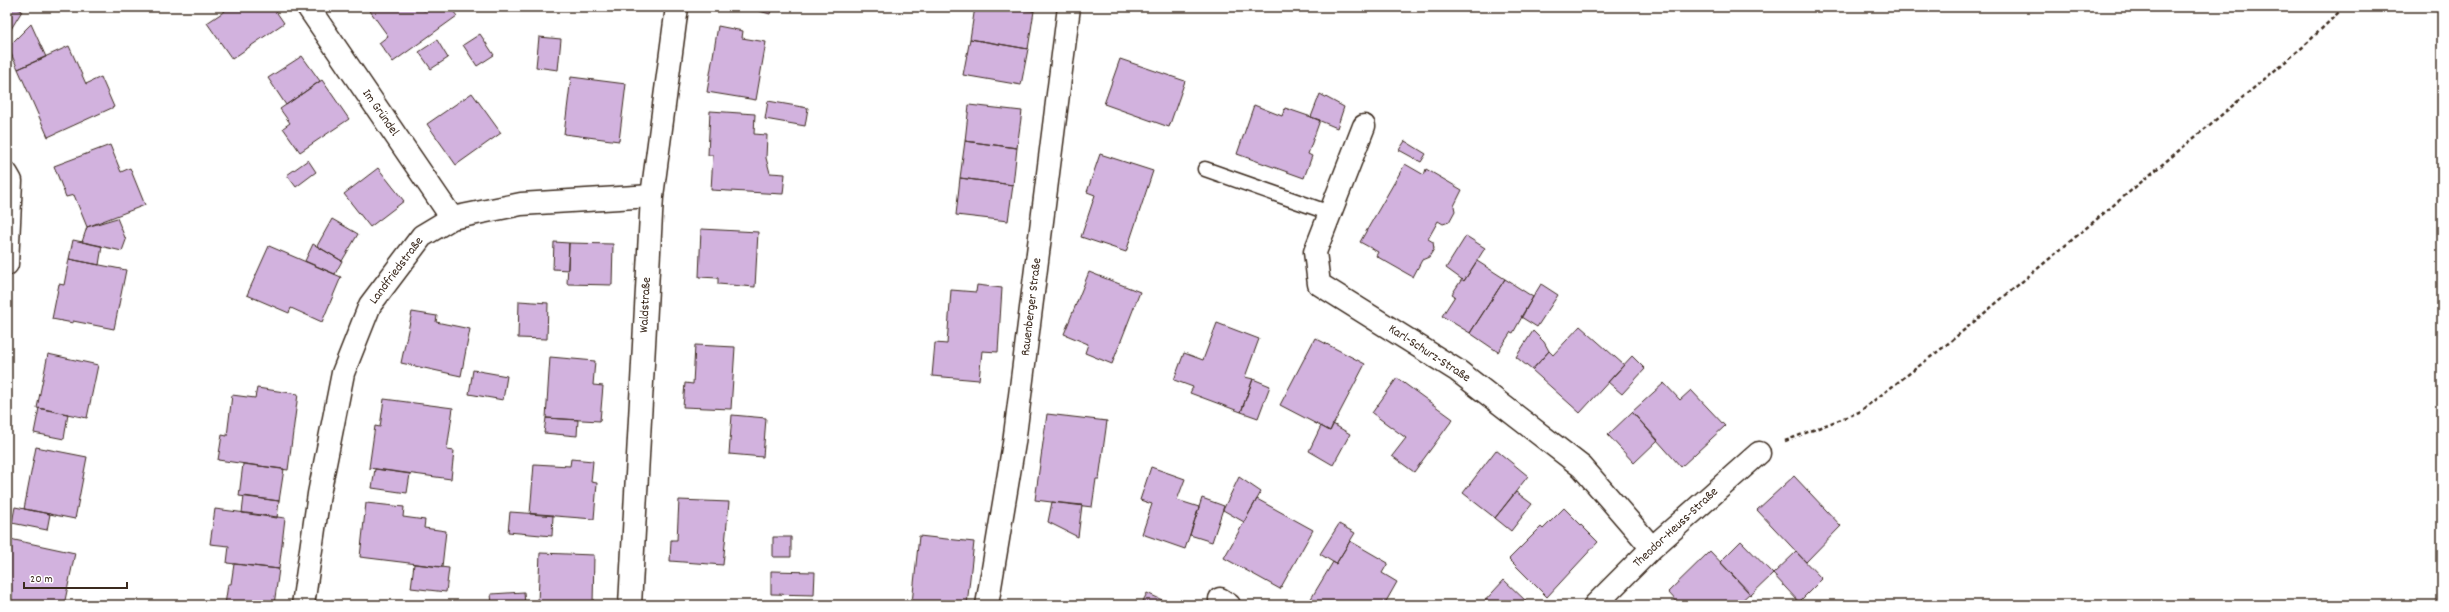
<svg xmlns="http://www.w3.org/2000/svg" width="2449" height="612" font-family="Dekko,sans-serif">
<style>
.building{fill:#d2b2de;stroke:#3b2a1e}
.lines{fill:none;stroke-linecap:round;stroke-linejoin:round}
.lane-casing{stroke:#3b2a1e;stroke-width:17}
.street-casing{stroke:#3b2a1e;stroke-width:25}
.secondary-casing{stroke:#3b2a1e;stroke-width:25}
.path{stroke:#3b2a1e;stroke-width:2.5;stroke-dasharray:4 3;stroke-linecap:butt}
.lane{stroke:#fff;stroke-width:14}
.street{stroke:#fff;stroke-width:22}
.secondary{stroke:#fff;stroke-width:22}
.labels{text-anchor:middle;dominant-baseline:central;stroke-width:3;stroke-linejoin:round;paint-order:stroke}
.street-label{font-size:13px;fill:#3b2a1e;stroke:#fff}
</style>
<rect width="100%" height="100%" fill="#fff"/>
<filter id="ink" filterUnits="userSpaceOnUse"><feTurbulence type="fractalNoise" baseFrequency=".025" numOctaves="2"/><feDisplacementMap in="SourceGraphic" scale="8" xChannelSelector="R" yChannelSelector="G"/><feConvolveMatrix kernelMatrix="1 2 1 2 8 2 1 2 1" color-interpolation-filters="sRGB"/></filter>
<g filter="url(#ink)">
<!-- building -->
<path class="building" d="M7,7H15L22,11L8,34Z
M224,7H273L284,23L232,59L207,23L225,11Z
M375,7H422L424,11L429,7H450L457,16L393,62L379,43L388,36L370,11Z
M745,7H772L770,14Z
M975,7H1007L1034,11L1028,49L970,39Z
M1007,7H1035L1034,11Z
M31,24L46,57L18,69L8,47Z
M718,26L743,31L742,38L766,42L756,100L707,92Z
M480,34L494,55L477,66L463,45Z
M539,37L561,39L558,70L536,67Z
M970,39L1028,49L1021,85L963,75Z
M437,40L448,58L431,69L419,52Z
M69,46L86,84L101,77L114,107L48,137L18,69Z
M302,56L320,81L286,105L268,78Z
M1120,59L1185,81L1169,127L1104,104Z
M571,77L626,84L619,141L564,134Z
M322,80L349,119L300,152L283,128L290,123L280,109Z
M472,93L501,133L456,165L427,124Z
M1320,94L1344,107L1337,128L1311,117Z
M768,101L808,108L805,126L765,119Z
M969,105L1022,111L1017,148L965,141Z
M1254,105L1282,116L1285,108L1320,120L1308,154L1312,156L1304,178L1237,154Z
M710,111L755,114L754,134L767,135L766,158L770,173L785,174L783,194L711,190L713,155H708Z
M965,141L1017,148L1013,185L960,178Z
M1405,141L1426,154L1421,162L1399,150Z
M110,145L121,172L130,168L145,205L87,227L74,195L66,197L54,166Z
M1100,154L1153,171L1126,252L1081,237L1095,195L1087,192Z
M308,160L316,172L296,187L287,175Z
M1405,164L1424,175L1426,169L1462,190L1454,206L1455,211L1449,222L1443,224L1438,221L1428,239L1433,242L1434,249L1429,257L1422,260L1413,277L1376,256L1378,252L1360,242Z
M378,168L404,201L370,227L344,194Z
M960,178L1013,185L1008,221L956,215Z
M117,218L126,240L122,251L82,242L87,227Z
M332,219L358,234L342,261L317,246Z
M701,229L758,232L755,287L718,284V278L699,277Z
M1466,236L1485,248L1464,281L1446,268Z
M73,240L102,246L99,265L69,259Z
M554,242L569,243L568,270L553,269Z
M569,243L613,244L612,285L567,284Z
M313,244L342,261L335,274L305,261Z
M269,246L341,277L322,322L291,308L289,313L247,295Z
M69,259L126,270L114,329L73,321V323L52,319L59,284L64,285Z
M1477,261L1505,279L1470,333L1442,316L1455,296L1452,294L1462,279L1464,281Z
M1089,272L1140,292L1112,364L1085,353L1088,344L1064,334Z
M1505,279L1533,297L1513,333L1511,332L1498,352L1470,333Z
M1541,284L1558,295L1537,327L1521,317Z
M977,285L1002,288L998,352L982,351L979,380L932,376L935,343L947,344L951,290L976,292Z
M519,301L548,303L547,339L518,338Z
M412,312L437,316L436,322L470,329L461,376L401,363Z
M1217,323L1259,339L1245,377L1253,379L1241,412L1190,393L1193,387L1174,380L1184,353L1203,360Z
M1580,326L1624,365L1580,413L1532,370L1549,351L1553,355Z
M1533,331L1544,342L1549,351L1532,370L1516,357Z
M1315,338L1365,364L1330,431L1280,405Z
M695,345L735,347L731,409L683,407L685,383L693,384Z
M48,354L98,365L87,418L37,408Z
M1632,356L1645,369L1622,394L1608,382Z
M550,357L595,361L593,385L603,386L600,421L546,418Z
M473,370L507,376L503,400L469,394Z
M1397,378L1453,419L1414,472L1392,456L1406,438L1372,413Z
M1253,379L1270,386L1258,418L1241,412Z
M1664,383L1680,400L1691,390L1725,426L1681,467L1632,412Z
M257,388L298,394L288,470L218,460L222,435L227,436L232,395L255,398Z
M384,399L453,408L447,450L454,451L451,479L369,468L375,426L380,427Z
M39,408L68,414L64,439L34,433Z
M1632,412L1658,440L1634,463L1608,435Z
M1047,414L1107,421L1099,479H1096L1092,507L1035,500Z
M732,415L766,418L763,457L729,454Z
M546,418L578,420L577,436L544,433Z
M1333,424L1350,434L1333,465L1309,451L1321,426L1330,431Z
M36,447L87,457L75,519L24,509Z
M1496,450L1528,476L1495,518L1463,493Z
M571,459L593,461L591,482L597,483L594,519L530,514L534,464L570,466Z
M243,464L284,469L279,501L239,496Z
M1151,467L1185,479L1177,500L1199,507L1185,549L1142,534L1152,504L1140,500Z
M375,469L410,474L407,493L372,488Z
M1794,476L1841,526L1806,562L1757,510Z
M1239,477L1261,492L1244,522L1223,510Z
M1516,492L1532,504L1511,531L1495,518Z
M244,496L279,501L277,518L242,513Z
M1202,498L1224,506L1212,542L1190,535Z
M1257,499L1313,530L1280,589L1224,558Z
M679,500L729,502L723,565L670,561L671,540H677Z
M1052,502L1082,505L1078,537L1048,522Z
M366,503L404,507L403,517L425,520L424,528L446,531L442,567L360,557Z
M15,507L50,514L47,530L12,523Z
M1564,508L1598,542L1547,597L1509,559L1541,527L1543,529Z
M215,509L285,518L279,569L227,563L229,546L210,544Z
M510,512L553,515L552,536L508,532Z
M1339,524L1355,533L1336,564L1320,554Z
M919,536L974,542L967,605L912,603Z
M773,537H791V557H773Z
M10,539L75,553L64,605H7V554Z
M1350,541L1388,563L1382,573L1397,582L1384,605H1313L1309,602L1333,562L1336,564Z
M1741,541L1773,574L1751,595L1720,562Z
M1710,551L1750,593L1737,605H1680L1668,592Z
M1796,552L1822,579L1799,602L1773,574Z
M540,553L594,555L593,604L538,602Z
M234,564L279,569L274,605H225L228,584H231Z
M414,564L449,568L446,592L411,588Z
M771,571L815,572L814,595L771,594Z
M1504,580L1528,603L1526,605H1481Z
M524,592L525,605H492L491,594Z
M1147,593L1173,605H1141Z"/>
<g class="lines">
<!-- lane casing -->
<g class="lane-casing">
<path id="lane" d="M1205,169L1330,213"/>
</g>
<!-- street casing -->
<g class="street-casing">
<path id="street" d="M308,7L452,218
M1364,126L1315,252L1319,284L1458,371L1582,467L1652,548
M7,174L11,181L7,264
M1220,599L1229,605
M303,605L319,494L343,373L370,305L422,236L452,218L521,204L652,196
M987,605L1014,443L1069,7
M1595,605L1652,548L1759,453"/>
</g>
<!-- secondary casing -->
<g class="secondary-casing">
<path id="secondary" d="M630,605L652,196L677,7"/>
</g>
<!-- path -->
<path class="path" d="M1785,441L1859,412L1945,346L2304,46L2344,7"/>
<!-- lane -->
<use href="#lane" class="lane"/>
<!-- street -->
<use href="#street" class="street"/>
<!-- secondary -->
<use href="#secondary" class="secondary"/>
</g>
</g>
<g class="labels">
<!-- street labels -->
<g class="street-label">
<text transform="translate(380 113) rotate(55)">Im Gründel</text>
<text transform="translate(397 271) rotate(-53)">Landfriedstraße</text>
<text transform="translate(646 305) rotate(-87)">Waldstraße</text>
<text transform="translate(1032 307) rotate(-83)">Rauenberger Straße</text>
<text transform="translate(1429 354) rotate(33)">Karl-Schurz-Straße</text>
<text transform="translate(1676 528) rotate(-43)">Theodor-Heuss-Straße</text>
</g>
</g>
<!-- margin -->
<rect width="2449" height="612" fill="none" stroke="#fff" stroke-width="24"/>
<rect x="12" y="12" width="2425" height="588" fill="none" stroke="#3b2a1e" stroke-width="1.5" filter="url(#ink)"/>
<!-- scale -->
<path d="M24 582v6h103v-6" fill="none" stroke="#3b2a1e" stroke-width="2"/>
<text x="30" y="582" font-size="12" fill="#3b2a1e" stroke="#ffffff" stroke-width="3" paint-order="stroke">20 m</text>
</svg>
